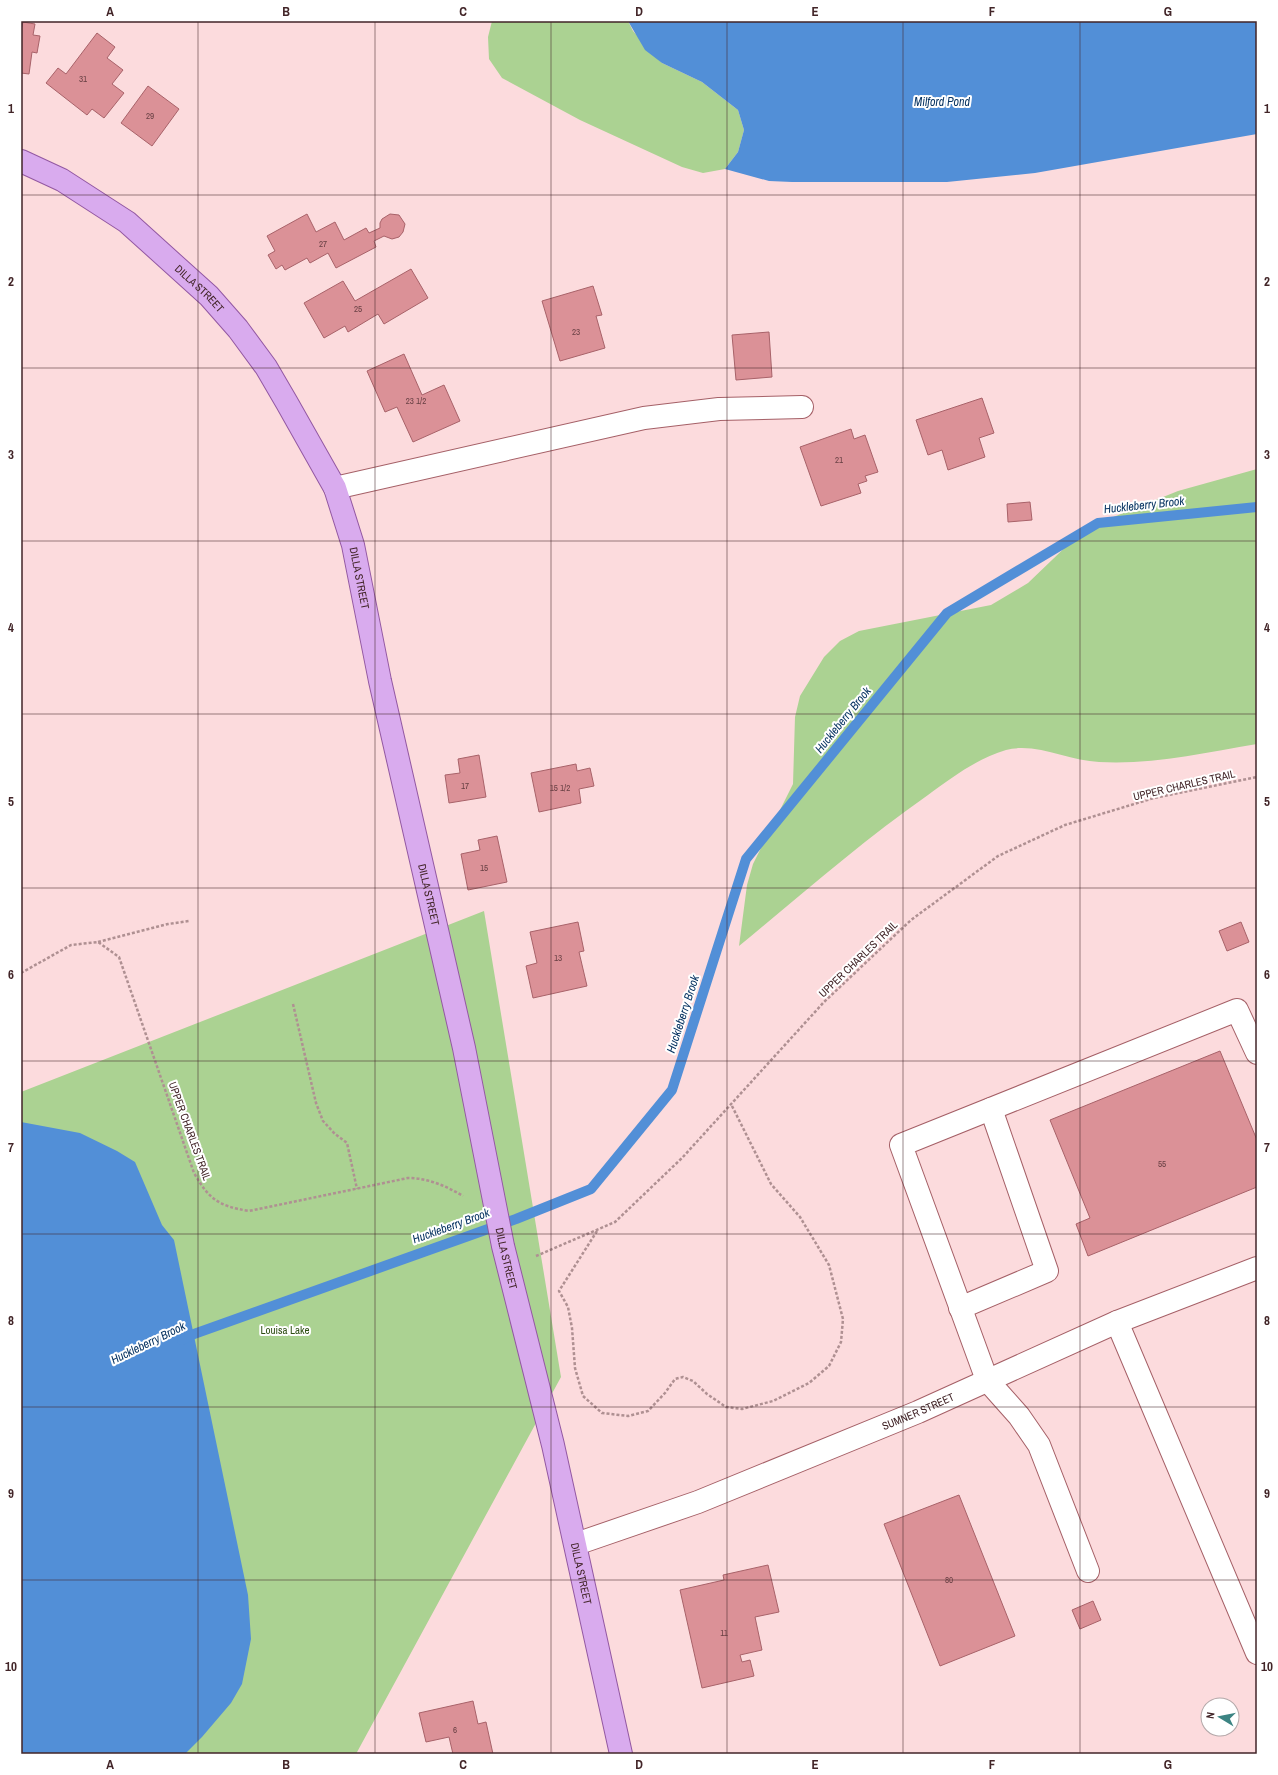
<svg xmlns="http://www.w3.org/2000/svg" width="1278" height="1775" font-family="'Archivo Narrow',sans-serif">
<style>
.green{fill:#abd292}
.water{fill:#528fd7}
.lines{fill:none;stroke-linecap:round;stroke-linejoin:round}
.stream{stroke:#528fd7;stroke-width:10}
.building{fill:#db9197;stroke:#a86269}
.minor-casing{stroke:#a56067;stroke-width:24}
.major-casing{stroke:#9358a2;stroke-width:24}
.path{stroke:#af9092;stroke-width:2.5;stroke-dasharray:3 2;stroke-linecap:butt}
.minor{stroke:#fff;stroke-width:22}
.major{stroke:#d9abee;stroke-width:22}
.grid{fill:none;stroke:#422528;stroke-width:1;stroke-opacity:0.55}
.labels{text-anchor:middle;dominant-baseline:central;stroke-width:4;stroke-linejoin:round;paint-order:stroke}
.number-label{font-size:9px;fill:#684044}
.street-label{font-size:11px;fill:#422528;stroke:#fff}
.park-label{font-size:11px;fill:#2d4d12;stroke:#fff}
.water-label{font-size:12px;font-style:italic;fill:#093563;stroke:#fff}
.neatline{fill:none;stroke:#422528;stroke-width:1.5}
.grid-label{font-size:13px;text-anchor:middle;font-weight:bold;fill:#422528}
</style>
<rect width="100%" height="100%" fill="#fcdbdd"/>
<!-- green -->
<path class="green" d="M492,21H628L633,31L662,63L702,82L738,110L744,130L738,152L725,169L703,173L682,167L580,120L502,78L489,59L488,37Z
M1257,469V744C1204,753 1152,765 1099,762C1069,761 1036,742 1006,750C978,758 951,778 928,795C862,841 801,895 739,946L747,885L753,864L793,784L795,717L800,696L824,657L840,641L859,631L991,605L1028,583L1077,536L1096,524L1178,491Z
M484,911L561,1377L356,1754H21V1092Z"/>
<!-- water -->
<path class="water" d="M628,21H1257V134L1035,173L947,182H792L769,181L725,169L738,152L744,130L738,110L702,82L662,63L645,50Z
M21,1122L80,1133L117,1151L135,1162L162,1225L174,1240L248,1595L251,1639L242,1684L231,1703L202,1737L185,1754H21Z"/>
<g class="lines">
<!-- stream -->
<path class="stream" d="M182,1340L194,1334L516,1219L591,1189L672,1090L746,859L947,613L1098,523L1257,507"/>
</g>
<!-- building -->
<path class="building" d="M23,22L35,24L33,35L40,36L37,53L32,52L29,74L21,73V30Z
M97,33L115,47L107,58L123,70L112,84L124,93L104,118L92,109L87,115L46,83L58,68L66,74Z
M148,86L179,109L152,146L121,123Z
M307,214L316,232L335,222L344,240L366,228L369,233L380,228V223L382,219L390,214L399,215L405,224L403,232L399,237L392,239L384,236L374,241L376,247L336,268L328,253L310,263L307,258L285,270L282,265L276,269L268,255L275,251L267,236Z
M411,269L428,298L384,324L378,314L348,332L345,326L324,338L304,303L343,281L355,301Z
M593,286L602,315L596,316L605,348L560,361L542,301Z
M769,332L772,377L736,380L732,335Z
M404,354L422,395L444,385L460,421L413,442L397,407L385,412L367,371Z
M982,398L994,433L979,438L985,457L948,470L942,450L928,455L916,420Z
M851,429L854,439L865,435L878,472L865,476L867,481L858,484L861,493L821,506L800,447Z
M1030,502L1032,520L1008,522L1007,504Z
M479,755L486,797L449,803L445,775L460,773L458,759Z
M576,764L577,771L590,768L594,786L579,789L581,803L539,812L531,773Z
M497,836L507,882L468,890L461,854L480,850L478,840Z
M578,922L584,951L579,952L587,986L533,998L526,966L537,963L530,932Z
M1241,922L1249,942L1227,951L1219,931Z
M1220,1051L1257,1140V1187L1088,1256L1076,1224L1090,1218L1050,1120Z
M959,1495L1015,1636L940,1666L884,1524Z
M768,1565L779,1612L755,1617L762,1650L740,1655L742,1662L750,1660L754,1676L702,1688L680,1590L724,1580L723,1575Z
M1093,1601L1101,1620L1080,1629L1072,1610Z
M473,1701L478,1724L486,1722L493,1754H453L449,1737L426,1742L419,1713Z"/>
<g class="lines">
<!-- minor casing -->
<g class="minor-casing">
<g id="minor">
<path d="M335,488L644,418L719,409L802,407"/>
<path d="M960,1308L1047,1271L991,1109"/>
<path d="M1117,1322L1257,1653"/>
<path id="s1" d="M576,1544L698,1502L918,1412L1117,1322L1257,1268"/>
<path d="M1088,1571L1039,1445L1019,1416L987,1380L901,1145L1237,1010L1257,1053"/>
</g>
</g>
<!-- major casing -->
<g class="major-casing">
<g id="major">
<path id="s2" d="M21,161L62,180L127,222L209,296L238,329L266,367L287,403L335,488L353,545L380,681L464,1048L503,1246L553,1445L621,1754"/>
</g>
</g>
<!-- path -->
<path class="path" d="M98,942L168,924L189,921
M21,973L71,945L98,942L119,957L194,1173C209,1199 218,1206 249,1211L408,1178C428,1178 446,1186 463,1196
M293,1004L316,1103L323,1121L335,1134L347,1143L357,1189
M597,1231L559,1291L568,1307L572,1328L575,1368L583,1396L602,1413L628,1416L648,1411L665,1393L675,1379L683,1377L693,1381L707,1394L726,1407L742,1409L773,1401L809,1383L829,1366L841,1342L843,1319L829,1265L800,1217L771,1184L731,1104
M536,1256L615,1222L682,1158L824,1002L911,920L998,856L1065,825L1154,798L1257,777"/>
<!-- minor -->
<use href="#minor" class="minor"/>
<!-- major -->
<use href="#major" class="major"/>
</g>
<!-- grid -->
<path class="grid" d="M198,21V1754M375,21V1754M551,21V1754M727,21V1754M903,21V1754M1080,21V1754M21,195H1257M21,368H1257M21,541H1257M21,714H1257M21,888H1257M21,1061H1257M21,1234H1257M21,1407H1257M21,1580H1257"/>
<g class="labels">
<!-- number labels -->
<g class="number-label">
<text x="83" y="79">31</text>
<text x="150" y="116">29</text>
<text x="323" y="244">27</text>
<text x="358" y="309">25</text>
<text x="576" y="332">23</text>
<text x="416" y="401">23 1/2</text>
<text x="839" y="460">21</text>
<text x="465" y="786">17</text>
<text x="560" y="788">15 1/2</text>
<text x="484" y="868">15</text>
<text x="558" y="958">13</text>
<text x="1162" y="1164">55</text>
<text x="949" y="1580">80</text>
<text x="724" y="1633">11</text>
<text x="455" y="1730">6</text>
</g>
<!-- street labels -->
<g class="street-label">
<text stroke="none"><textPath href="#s2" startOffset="221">DILLA STREET</textPath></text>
<text stroke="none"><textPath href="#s2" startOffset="557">DILLA STREET</textPath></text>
<text transform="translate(1184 785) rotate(-13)">UPPER CHARLES TRAIL</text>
<text stroke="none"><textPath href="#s2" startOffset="881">DILLA STREET</textPath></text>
<text transform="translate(858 959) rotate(-44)">UPPER CHARLES TRAIL</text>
<text transform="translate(190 1131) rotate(70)">UPPER CHARLES TRAIL</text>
<text stroke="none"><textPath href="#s2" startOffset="1253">DILLA STREET</textPath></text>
<text stroke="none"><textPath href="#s1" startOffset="367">SUMNER STREET</textPath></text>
<text stroke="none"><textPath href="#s2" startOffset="1577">DILLA STREET</textPath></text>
</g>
<!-- park labels -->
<g class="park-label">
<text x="285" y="1330">Louisa Lake</text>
</g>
<!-- water labels -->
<g class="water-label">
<text x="942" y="102">Milford Pond</text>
<text transform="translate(1144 505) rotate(-6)">Huckleberry Brook</text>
<text transform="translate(843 720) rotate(-51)">Huckleberry Brook</text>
<text transform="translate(683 1014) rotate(-72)">Huckleberry Brook</text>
<text transform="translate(451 1226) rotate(-20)">Huckleberry Brook</text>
<text transform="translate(148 1343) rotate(-26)">Huckleberry Brook</text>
</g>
</g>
<!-- border -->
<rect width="1278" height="1775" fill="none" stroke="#ffffff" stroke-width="44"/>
<!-- north arrow -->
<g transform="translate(1220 1717) rotate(280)"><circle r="19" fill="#ffffff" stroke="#b3a8a9"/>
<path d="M0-3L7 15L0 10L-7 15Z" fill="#3c8483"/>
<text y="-6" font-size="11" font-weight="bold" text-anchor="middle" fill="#422528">N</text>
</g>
<rect x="22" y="22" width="1234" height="1731" class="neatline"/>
<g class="grid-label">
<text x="110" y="16">A</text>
<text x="286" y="16">B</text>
<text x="463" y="16">C</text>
<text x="639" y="16">D</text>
<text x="815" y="16">E</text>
<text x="992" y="16">F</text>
<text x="1168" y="16">G</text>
<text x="11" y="113">1</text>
<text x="1267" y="113">1</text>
<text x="11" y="286">2</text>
<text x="1267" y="286">2</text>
<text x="11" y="459">3</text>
<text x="1267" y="459">3</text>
<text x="11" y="632">4</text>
<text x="1267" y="632">4</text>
<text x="11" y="806">5</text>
<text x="1267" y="806">5</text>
<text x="11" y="979">6</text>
<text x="1267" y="979">6</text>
<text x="11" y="1152">7</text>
<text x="1267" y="1152">7</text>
<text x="11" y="1325">8</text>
<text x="1267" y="1325">8</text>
<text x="11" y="1498">9</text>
<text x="1267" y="1498">9</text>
<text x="11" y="1671">10</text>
<text x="1267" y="1671">10</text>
<text x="110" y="1769">A</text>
<text x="286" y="1769">B</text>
<text x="463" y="1769">C</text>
<text x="639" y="1769">D</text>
<text x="815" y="1769">E</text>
<text x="992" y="1769">F</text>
<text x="1168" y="1769">G</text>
</g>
</svg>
